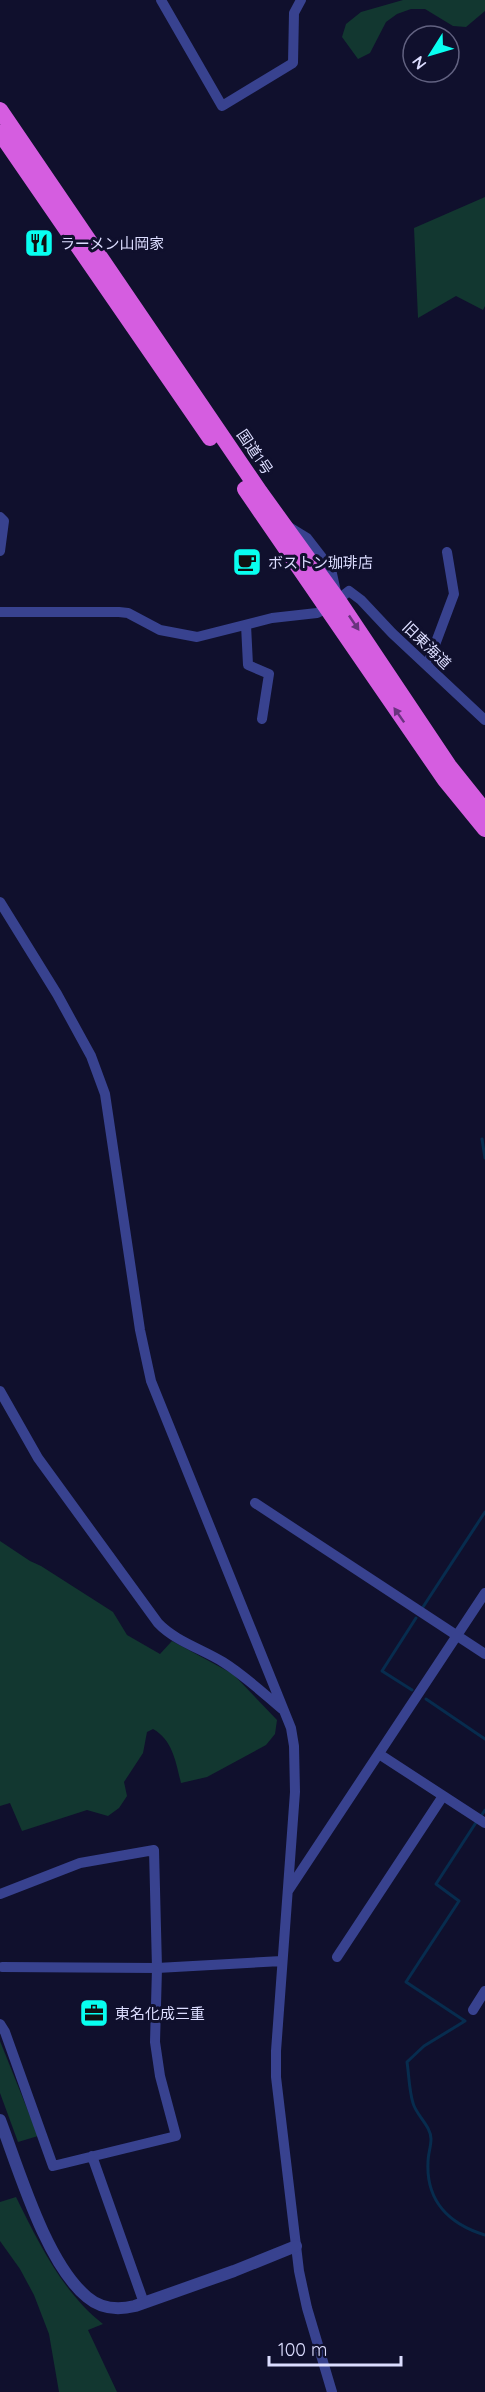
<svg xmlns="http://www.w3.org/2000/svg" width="485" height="2392" font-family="Quicksand,'Noto Sans JP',sans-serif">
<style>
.green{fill:#123730}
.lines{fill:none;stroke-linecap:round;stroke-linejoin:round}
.stream{stroke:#072c4e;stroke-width:3}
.minor{stroke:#38428f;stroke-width:10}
.tertiary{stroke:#38428f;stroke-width:12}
.trunk{stroke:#d55de0;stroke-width:16}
.oneway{fill:#69337e}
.labels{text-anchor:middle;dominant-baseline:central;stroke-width:6;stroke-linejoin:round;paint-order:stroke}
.poi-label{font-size:15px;fill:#dcddff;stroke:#10102d;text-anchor:start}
.street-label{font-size:15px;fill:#dcddff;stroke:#10102d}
</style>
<rect width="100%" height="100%" fill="#10102d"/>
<!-- green -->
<path class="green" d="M403,0H485V11L466,27L453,26L425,9H411L397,14L386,22L370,53L358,59L342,37L346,24L361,12Z
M485,197V306L483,310L456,296L418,318L414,228Z
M0,1541L30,1561L41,1566L113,1612L127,1635L160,1654L172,1641L233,1674L277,1720L275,1734L266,1745L207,1777L181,1783C176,1763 173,1740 153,1729L147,1732L143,1753L124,1782L127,1796L119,1808L108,1816L87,1810L22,1831L10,1803L0,1806Z
M0,2041L38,2136L18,2142L0,2093Z
M16,2197C39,2243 62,2292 103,2324L88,2330L117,2392H59L49,2334L34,2295L20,2269L0,2241V2202Z"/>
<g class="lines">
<!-- stream -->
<path class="stream" d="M482,1139L485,1158
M423,1607L485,1512
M412,1690L382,1671L416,1618
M426,1699L485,1739
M481,1816L485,1810
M477,1821L436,1884L459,1901L406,1982L465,2021L424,2046L407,2062C409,2075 409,2090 413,2103C416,2115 431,2126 431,2139C431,2147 428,2154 428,2162C426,2201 449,2224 485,2235"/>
<!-- minor -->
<path class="minor" d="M161,0L222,106L293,63L294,13L301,0
M0,517L4,521L0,551
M289,527L307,538L331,569L336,592
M0,612H119L128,613L160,630L197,637L272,618L317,613L327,608L349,591L361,600L392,633L485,720
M246,625L248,665L269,674L262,719
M427,666L454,594L447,552
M0,902L57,994L91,1056L105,1094L140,1330L151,1381L291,1728L294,1746L295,1792L276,2051V2077L299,2271L307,2308L332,2392
M0,1391L38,1458L158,1623C175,1641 202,1649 223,1662C244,1675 263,1693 282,1709
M255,1503L485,1654
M379,1754L485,1823
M288,1891L485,1593
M0,1894L80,1863L154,1850L157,1968L155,2042L160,2076L176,2136L53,2166L5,2032L0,2024
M337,1957L443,1796
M2,1967L157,1968L282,1961
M473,2010L485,1991
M92,2156L144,2303"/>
<!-- tertiary -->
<path class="tertiary" d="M0,2120C19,2170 46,2263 87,2297C101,2309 119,2310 135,2306L234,2271L296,2246"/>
<!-- trunk -->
<path class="trunk" d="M0,110L260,492L338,600L449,766L485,811
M0,133L210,438
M245,489L445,780L485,829"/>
</g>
<!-- one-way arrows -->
<defs><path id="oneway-solid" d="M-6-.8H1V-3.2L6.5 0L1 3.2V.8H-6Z" transform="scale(1.5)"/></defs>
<g class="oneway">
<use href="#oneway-solid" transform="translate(354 623) rotate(56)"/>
<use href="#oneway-solid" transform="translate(399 715) rotate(-125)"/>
</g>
<!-- icons -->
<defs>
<g id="restaurant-square" transform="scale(1.5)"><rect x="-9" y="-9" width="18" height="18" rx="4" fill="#08fff0" stroke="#10102d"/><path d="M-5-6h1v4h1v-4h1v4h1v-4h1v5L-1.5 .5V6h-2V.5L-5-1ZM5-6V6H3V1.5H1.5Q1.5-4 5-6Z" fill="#111"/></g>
<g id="cafe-square" transform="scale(1.5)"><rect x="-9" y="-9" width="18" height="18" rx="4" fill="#08fff0" stroke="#10102d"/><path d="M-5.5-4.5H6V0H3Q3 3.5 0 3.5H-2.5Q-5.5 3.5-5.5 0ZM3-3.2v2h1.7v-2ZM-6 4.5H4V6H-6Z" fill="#111"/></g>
<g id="office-square" transform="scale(1.5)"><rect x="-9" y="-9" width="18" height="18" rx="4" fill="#08fff0" stroke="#10102d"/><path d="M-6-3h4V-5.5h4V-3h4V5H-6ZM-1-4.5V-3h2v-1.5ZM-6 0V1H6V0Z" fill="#111"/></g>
</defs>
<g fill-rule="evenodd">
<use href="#restaurant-square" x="39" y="243"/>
<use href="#cafe-square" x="247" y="562"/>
<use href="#office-square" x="94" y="2013"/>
</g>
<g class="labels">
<!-- poi labels -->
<g class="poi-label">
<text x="60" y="243">ラーメン山岡家</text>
<text x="268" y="562">ボストン珈琲店</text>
<text x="115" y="2013">東名化成三重</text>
</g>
<!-- street labels -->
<g class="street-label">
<text transform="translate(255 452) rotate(56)">国道1号</text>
<text transform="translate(427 645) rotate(44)">旧東海道</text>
</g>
</g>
<!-- north arrow -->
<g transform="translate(431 54) rotate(233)"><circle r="28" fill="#10102d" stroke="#626281" stroke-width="1.5"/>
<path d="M0-4.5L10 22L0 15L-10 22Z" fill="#08fff0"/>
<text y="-9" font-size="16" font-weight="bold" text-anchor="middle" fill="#dcddff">N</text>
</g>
<!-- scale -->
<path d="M269 2356v9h132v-9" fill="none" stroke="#dcddff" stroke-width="3"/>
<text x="278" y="2356" font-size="18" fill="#dcddff" stroke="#10102d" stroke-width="4.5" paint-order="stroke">100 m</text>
</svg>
